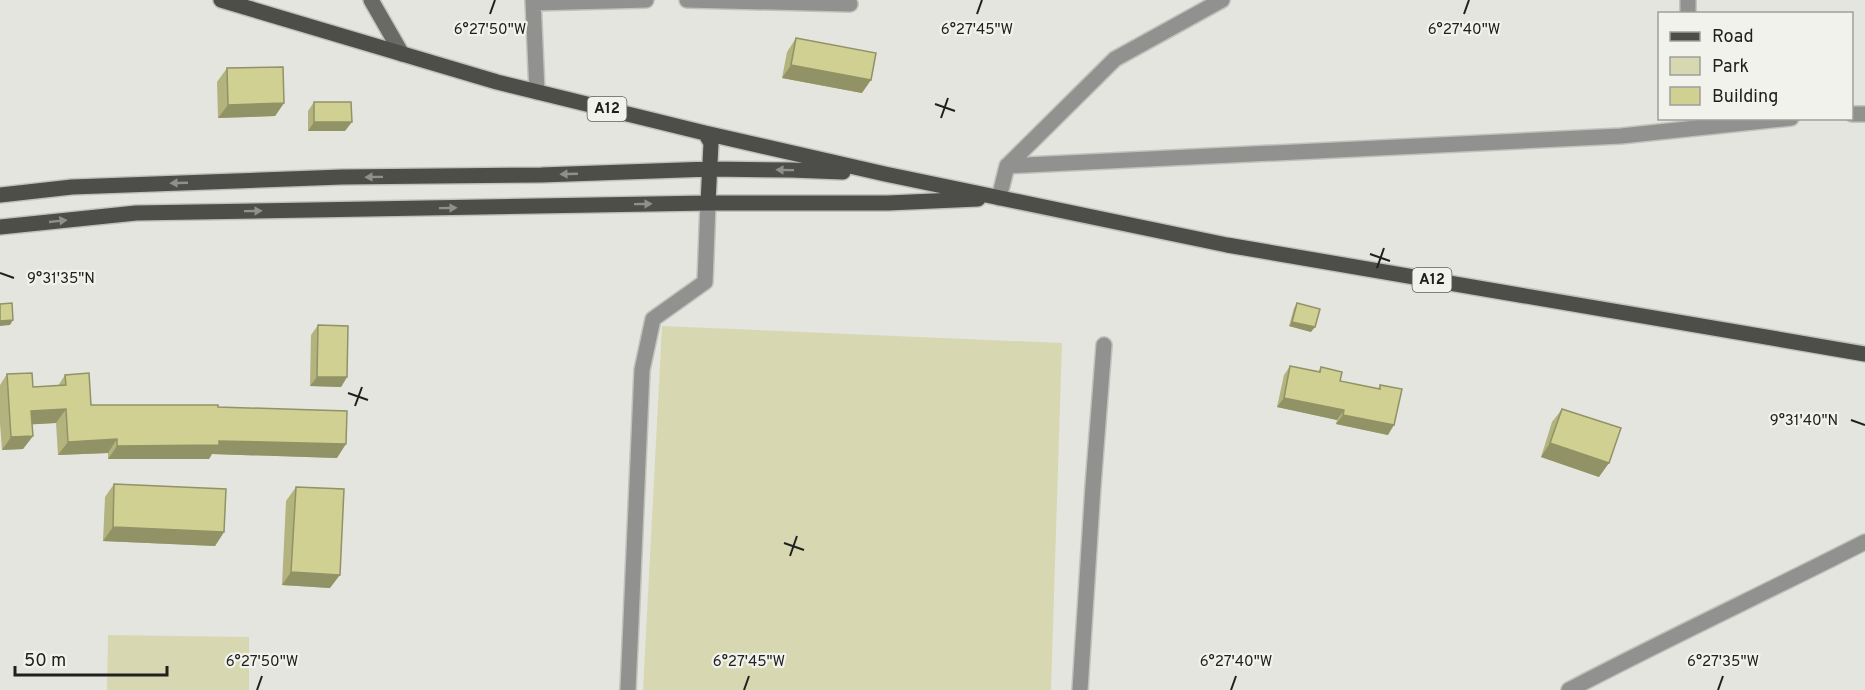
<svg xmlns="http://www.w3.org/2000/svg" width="1865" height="690" font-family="Overpass,sans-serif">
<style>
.green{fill:#d7d8b2}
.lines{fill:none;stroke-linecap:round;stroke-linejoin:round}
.street-casing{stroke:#c2c2bd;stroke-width:18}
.secondary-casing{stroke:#c2c2bd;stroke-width:18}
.primary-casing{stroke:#c2c2bd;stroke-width:18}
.street{stroke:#91918f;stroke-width:15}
.secondary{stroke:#696966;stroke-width:15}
.primary{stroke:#4d4d4a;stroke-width:15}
.wall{fill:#b2b37d}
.shaded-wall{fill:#919266}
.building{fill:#cfd091;stroke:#919266;stroke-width:1.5}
.oneway{fill:#8f8f8b}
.ticks{fill:none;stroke:#20201e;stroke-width:2}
.labels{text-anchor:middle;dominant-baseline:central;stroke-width:4.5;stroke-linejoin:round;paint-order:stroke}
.shield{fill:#f2f2ed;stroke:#5f5f5c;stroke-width:1.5}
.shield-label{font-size:15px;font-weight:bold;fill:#20201e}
.ticks-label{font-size:15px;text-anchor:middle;fill:#20201e;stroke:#f2f2ed;stroke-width:4.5;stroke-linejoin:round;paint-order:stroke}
</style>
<rect width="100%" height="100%" fill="#e5e5e0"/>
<!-- green -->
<path class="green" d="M662,326L1062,343L1051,690H643Z
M108,635L249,637V690H107Z"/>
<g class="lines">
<!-- street casing -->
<g class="street-casing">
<path id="street" d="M533,0L537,92
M687,0L850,4
M533,3L646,0
M1688,14V0
M1852,114H1865
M1007,166L1115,59L1222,0
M999,198L1007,166L1621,136L1791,118
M628,690L642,370L653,319L705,282L708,203
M1080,690L1093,486L1104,345
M1569,690C1666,639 1767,592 1865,542"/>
</g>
<!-- secondary casing -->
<g class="secondary-casing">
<path id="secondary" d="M371,0L402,54"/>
</g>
<!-- primary casing -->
<g class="primary-casing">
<path id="primary" d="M221,0L497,82L705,133L885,174L1227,245L1865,354
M705,133L711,143L708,203
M0,195L72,187L342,177L541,175L710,169L791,170L843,172
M0,227L136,213L708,203H888L978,199"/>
</g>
<!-- street -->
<use href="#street" class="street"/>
<!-- secondary -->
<use href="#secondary" class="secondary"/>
<!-- primary -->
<use href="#primary" class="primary"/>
</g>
<!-- wall -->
<path class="wall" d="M796,38L862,93L782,78L787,52Z
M227,68L284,103L275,116L218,118L217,82Z
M314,102L345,131H308V111Z
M1297,303L1311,332L1289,326L1294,308Z
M318,325L347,377L341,387L310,386L311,335Z
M1290,366L1318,372L1321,367L1340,381L1378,389L1380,385L1388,435L1336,424L1337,420L1277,407L1284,375Z
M7,374L33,387L58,386L65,375L91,405L218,407L337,458L212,454L209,459H108V453L58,455L56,423L32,424L33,436L23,449L2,450L0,423V385Z
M1562,409L1599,477L1541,457L1552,422Z
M114,484L224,532L215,546L103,541L105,497Z
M296,487L330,588L282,585L286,501Z"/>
<!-- shaded-wall -->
<path class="shaded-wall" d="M791,65L871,80L862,93L782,78Z
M284,103L275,116L218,118L228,105Z
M314,122H352L345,131H308Z
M13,320L10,325L0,326V321Z
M1292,322L1315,327L1311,332L1289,326Z
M317,377H347L341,387L310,386Z
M1284,398L1344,410L1337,420L1277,407Z
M66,409L56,423L22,425L31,411Z
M1343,415L1394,425L1388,435L1336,424Z
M33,436L23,449L2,450L11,437Z
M117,439L108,453L58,455L68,442Z
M219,441L346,444L337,458L212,454L209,459H108L117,446Z
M1550,443L1609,463L1599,477L1541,457Z
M113,527L224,532L215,546L103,541Z
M291,572L340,575L330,588L282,585Z"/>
<!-- building -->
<path class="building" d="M796,38L876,53L871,80L791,65Z
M283,67L284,103L228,105L227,68Z
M314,102H351L352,122H314Z
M12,303L13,320L0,321V304Z
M1297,303L1320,309L1315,327L1292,322Z
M318,325L348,326L347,377H317Z
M1290,366L1320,372L1321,367L1342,372L1340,381L1380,389V385L1402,389L1394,425L1343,415L1344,410L1284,398Z
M32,373L33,387L66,385L65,375L89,373L91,405H218V407L347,411L346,444L219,441V445L117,446V439L68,442L66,409L31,411L33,436L11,437L7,374Z
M1562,409L1621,428L1609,463L1550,443Z
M114,484L226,489L224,532L113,527Z
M296,487L344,489L340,575L291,572Z"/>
<!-- one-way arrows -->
<defs><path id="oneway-solid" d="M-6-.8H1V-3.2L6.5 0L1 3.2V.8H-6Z" transform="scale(1.5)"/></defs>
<g class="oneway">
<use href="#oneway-solid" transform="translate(785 170) rotate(-179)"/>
<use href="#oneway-solid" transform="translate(569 174) rotate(178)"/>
<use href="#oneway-solid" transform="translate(374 177) rotate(179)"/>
<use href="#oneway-solid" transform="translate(179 183) rotate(178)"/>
<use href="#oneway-solid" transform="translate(643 204) rotate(-1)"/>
<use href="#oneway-solid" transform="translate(448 208) rotate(-1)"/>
<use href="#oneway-solid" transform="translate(253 211) rotate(-1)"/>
<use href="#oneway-solid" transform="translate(58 221) rotate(-6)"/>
</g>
<!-- ticks -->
<path class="ticks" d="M490,14L495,0M977,14L982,0M1464,14L1469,0M935,104L955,111M941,118L948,98M1370,254L1390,261M1377,268L1384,248M0,273L14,278M348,393L368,400M355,406L362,387M1851,420L1865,425M784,543L804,550M790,556L797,536M257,690L262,676M744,690L749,676M1231,690L1236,676M1718,690L1723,676"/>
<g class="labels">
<!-- shield labels -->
<g class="shield">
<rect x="587.5" y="97" width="39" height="24" rx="4.5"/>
<rect x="1412.5" y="268" width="39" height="24" rx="4.5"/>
</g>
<g class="shield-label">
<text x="607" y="109">A12</text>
<text x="1432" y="280">A12</text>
</g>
</g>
<g class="ticks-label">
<text x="490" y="34">6°27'50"W</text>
<text x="977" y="34">6°27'45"W</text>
<text x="1464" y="34">6°27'40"W</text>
<text x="61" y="283">9°31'35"N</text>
<text x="1804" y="425">9°31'40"N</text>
<text x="262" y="666">6°27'50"W</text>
<text x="749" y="666">6°27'45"W</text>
<text x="1236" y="666">6°27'40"W</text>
<text x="1723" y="666">6°27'35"W</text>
</g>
<!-- legend -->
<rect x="1658" y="12" width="195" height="108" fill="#f2f2ed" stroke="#9e9e9a" stroke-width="1.5"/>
<rect x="1670" y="32" width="30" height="9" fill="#4d4d4a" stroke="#9e9e9a" stroke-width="1.5"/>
<text x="1712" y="42" font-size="18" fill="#20201e">Road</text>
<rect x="1670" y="57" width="30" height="18" fill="#d7d8b2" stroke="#9e9e9a" stroke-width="1.5"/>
<text x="1712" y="72" font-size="18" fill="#20201e">Park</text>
<rect x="1670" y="87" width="30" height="18" fill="#cfd091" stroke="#9e9e9a" stroke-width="1.5"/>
<text x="1712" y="102" font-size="18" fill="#20201e">Building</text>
<!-- scale -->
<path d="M15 666v9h152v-9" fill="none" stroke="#20201e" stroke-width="3"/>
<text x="24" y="666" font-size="18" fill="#20201e" stroke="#f2f2ed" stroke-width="4.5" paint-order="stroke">50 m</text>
</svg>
